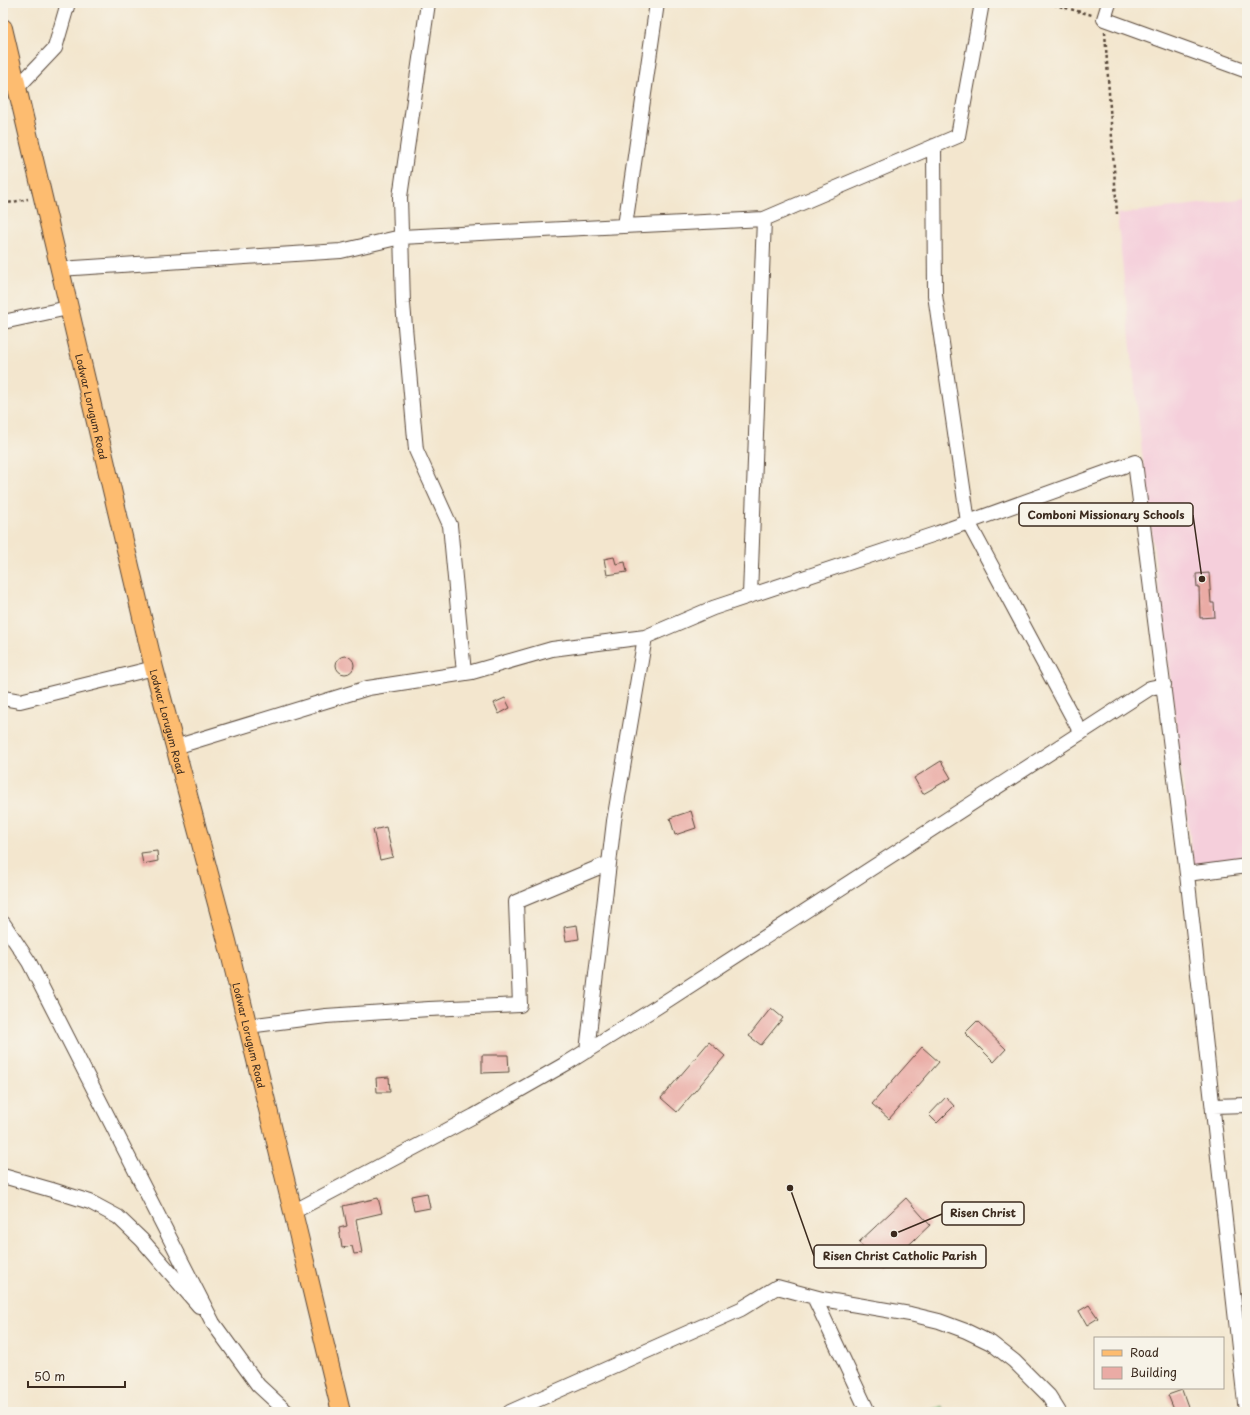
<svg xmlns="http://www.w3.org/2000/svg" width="1250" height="1415" font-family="'Playpen Sans',sans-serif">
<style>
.built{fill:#f5cfdb}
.green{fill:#96df9a;stroke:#68845c}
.building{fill:#eaaba5}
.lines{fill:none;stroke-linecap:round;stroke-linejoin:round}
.minor-casing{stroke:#574638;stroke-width:16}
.major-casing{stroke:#574638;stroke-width:20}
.path{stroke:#574638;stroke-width:2.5;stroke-dasharray:3 3;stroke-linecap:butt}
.minor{stroke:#fff;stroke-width:14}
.major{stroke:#fdbc6f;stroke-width:18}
.labels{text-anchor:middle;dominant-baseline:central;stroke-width:3.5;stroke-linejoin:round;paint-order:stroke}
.street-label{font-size:10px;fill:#3b2a1e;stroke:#f7f3e8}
.leader{fill:none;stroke:#3b2a1e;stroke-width:1.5}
.callout-dot{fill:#3b2a1e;stroke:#f7f3e8;stroke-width:1.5}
.callout{fill:#f7f3e8;stroke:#3b2a1e;stroke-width:1.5}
.callout-label{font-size:11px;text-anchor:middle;font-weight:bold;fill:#3b2a1e}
</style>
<rect width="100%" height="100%" fill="#f7f3e8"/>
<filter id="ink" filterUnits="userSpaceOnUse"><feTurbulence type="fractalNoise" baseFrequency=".025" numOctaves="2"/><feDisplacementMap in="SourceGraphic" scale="8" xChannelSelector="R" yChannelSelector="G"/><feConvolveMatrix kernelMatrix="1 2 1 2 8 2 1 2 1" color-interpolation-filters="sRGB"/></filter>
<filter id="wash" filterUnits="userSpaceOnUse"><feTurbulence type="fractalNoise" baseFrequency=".012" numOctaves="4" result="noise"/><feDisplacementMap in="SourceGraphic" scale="16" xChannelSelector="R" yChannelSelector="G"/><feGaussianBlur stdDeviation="0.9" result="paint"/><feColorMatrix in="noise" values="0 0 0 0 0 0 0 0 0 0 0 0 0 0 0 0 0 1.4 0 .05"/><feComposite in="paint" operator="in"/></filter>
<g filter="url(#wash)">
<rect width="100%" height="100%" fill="#f3e6ce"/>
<!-- built -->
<path class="built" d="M1247,198V863L1194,870L1145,481L1117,214Z"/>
<!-- green -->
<path class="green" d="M942,1406L944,1412H924Z"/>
<g id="blocks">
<!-- building -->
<path class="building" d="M614,557L616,564L625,562L627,572L607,575L604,559Z
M1209,573L1211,603H1214L1215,617L1200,618L1199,587H1197L1196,574Z
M336 665a9 9 0 1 1 18 0a9 9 0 1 1-18 0Z
M505,698L510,708L499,714L494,703Z
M941,761L951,778L923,794L914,778Z
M691,811L696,828L675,835L670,818Z
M386,827L393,857L380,860L373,830Z
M157,851L158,861L143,864L141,853Z
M577,925L579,939L566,941L564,927Z
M771,1008L783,1018L761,1045L749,1036Z
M977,1021L1006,1049L994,1062L965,1033Z
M709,1042L725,1056L677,1112L661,1098Z
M922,1047L939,1062L889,1119L872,1104Z
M482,1055H508L509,1072L482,1073Z
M389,1077L390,1092H377L376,1078Z
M946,1097L954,1106L937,1123L929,1115Z
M427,1193L430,1208L414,1211L411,1196Z
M378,1198L382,1213L356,1219L362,1253L354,1254L352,1246L342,1248L339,1228L347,1226L343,1206Z
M906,1198L930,1225L883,1269L859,1242Z
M1089,1305L1098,1318L1087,1325L1079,1311Z
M1182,1390L1190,1412H1175L1168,1395Z"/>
</g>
</g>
<g filter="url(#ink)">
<use href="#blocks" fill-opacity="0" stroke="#574638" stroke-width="1"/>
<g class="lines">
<!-- minor casing -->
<g class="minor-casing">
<path id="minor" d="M428,3L400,197L403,304L416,450L450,525L464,673
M1109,3L1104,19L1247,71
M17,88L55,48L68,3
M934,146L935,295L968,522L1081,733
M764,219L958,136L982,3
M625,226L657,3
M59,269L341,251L401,237L764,219L750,595
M3,322L68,308
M3,698L20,701L154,668
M175,747L368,688L472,672L552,649L645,637
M1187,874L1247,866
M3,923L29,962L213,1323L258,1385L287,1412
M248,1026L326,1016L429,1009L520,1005L516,902L609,863
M587,1051L614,821L645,637L713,608L938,533L1135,462L1187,874L1246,1412
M1213,1106L1247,1105
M3,1176L52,1190L90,1202L118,1217L142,1240L199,1306
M293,1212L474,1116L567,1063L657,1007L1150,688L1164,685
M814,1297L868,1412
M510,1412L741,1309L777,1287L822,1299L910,1314L939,1321L966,1331L991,1343L1014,1361L1049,1396L1059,1412"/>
</g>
<!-- major casing -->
<g class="major-casing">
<g id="major">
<path id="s1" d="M3,28L154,668L227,941L293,1212L341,1412"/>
</g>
</g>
<!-- path -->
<path class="path" d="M1048,3L1092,15
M1105,32L1117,214
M3,204L28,199"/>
<!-- minor -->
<use href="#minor" class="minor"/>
<!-- major -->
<use href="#major" class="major"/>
</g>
</g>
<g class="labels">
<!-- street labels -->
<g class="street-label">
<text stroke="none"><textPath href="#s1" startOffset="389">Lodwar Lorugum Road</textPath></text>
<text stroke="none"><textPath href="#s1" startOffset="713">Lodwar Lorugum Road</textPath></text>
<text stroke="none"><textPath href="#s1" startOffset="1037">Lodwar Lorugum Road</textPath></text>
</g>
</g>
<!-- callouts -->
<path class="leader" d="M1202 579L1193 515M894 1234L942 1214M790 1188L814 1256"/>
<g class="callout-dot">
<circle cx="1202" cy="579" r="4"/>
<circle cx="894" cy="1234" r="4"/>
<circle cx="790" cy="1188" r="4"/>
</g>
<g class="callout">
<rect x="1019" y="503" width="174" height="23" rx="4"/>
<rect x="942" y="1202" width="82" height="23" rx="4"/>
<rect x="814" y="1245" width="172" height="23" rx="4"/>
</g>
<g class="callout-label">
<text x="1106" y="519">Comboni Missionary Schools</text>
<text x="983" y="1217">Risen Christ</text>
<text x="900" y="1260">Risen Christ Catholic Parish</text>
</g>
<!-- margin -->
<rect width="1250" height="1415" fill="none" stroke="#f7f3e8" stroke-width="16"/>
<!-- legend -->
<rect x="1094" y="1337" width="130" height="52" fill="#f7f3e8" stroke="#aca397"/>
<rect x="1102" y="1350" width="20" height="6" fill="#fdbc6f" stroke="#aca397"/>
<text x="1130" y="1357" font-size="12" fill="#3b2a1e">Road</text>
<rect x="1102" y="1367" width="20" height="12" fill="#eaaba5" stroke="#aca397"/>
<text x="1130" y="1377" font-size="12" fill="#3b2a1e">Building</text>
<!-- scale -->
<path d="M28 1381v6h97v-6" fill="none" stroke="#3b2a1e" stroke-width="2"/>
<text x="34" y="1381" font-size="12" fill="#3b2a1e" stroke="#f7f3e8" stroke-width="3" paint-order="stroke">50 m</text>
</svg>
